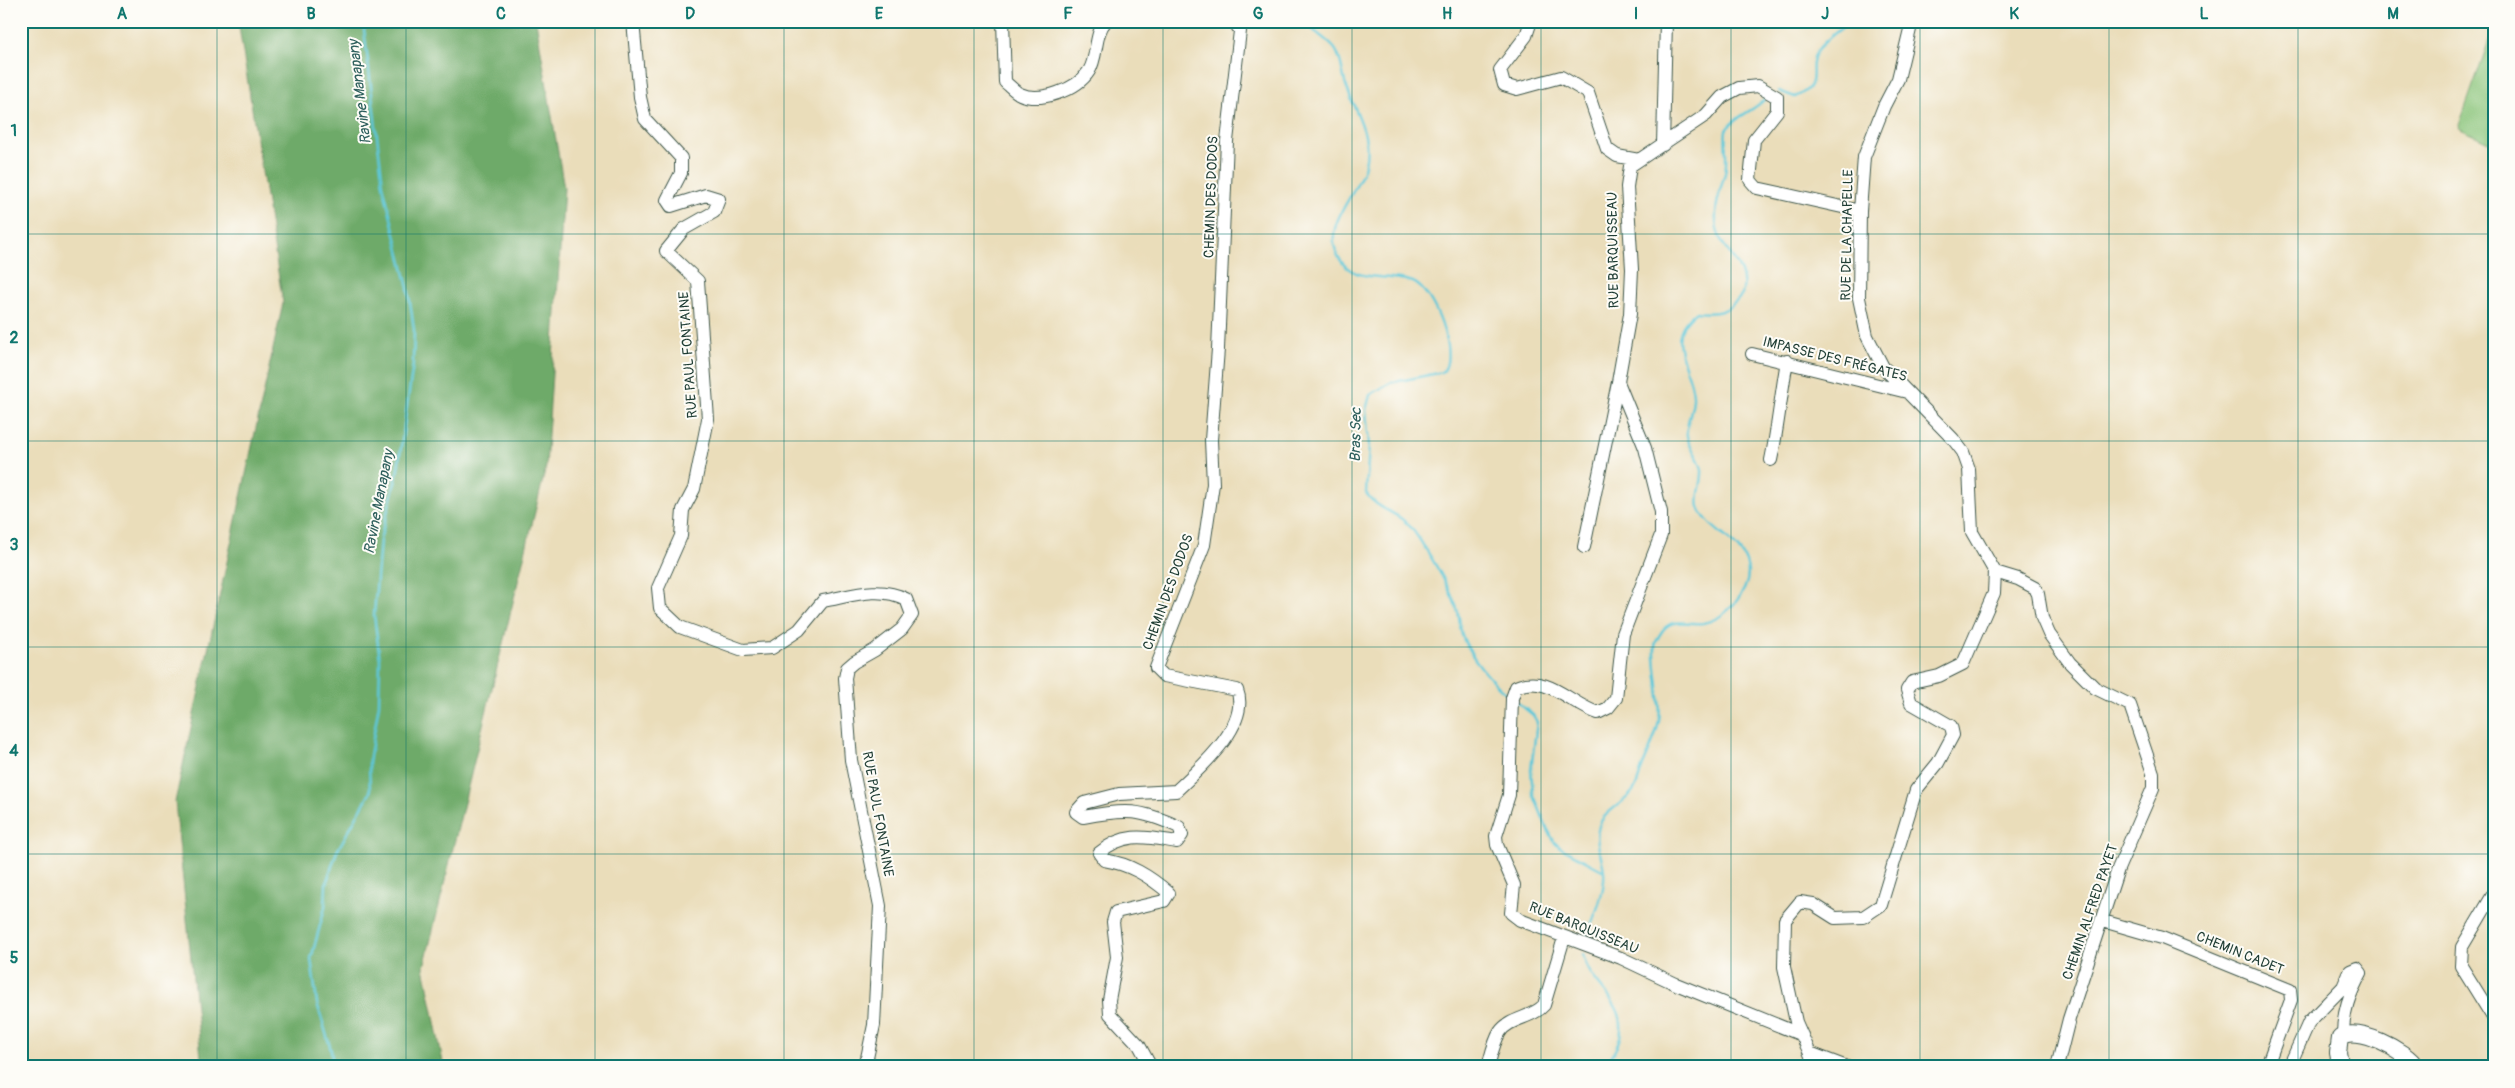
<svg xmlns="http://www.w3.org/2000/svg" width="2515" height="1088" font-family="Pangolin,sans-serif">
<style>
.green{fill:#89c479;stroke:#548056}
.forest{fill:#6eaa69;stroke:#46744e}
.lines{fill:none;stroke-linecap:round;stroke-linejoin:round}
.stream{stroke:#5ec8d9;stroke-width:2.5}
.minor-casing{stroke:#3d5548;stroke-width:14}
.major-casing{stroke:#3d5548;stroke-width:18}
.minor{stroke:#fff;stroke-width:12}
.major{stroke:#fff;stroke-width:16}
.grid{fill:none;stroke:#0f766e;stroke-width:1;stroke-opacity:0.55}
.labels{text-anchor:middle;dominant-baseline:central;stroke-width:4;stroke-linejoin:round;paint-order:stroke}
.street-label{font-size:14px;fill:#1f3d34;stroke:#fdfcf7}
.water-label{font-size:15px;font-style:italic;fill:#2f605d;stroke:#fdfcf7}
.neatline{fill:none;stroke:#0f766e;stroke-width:2}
.grid-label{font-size:16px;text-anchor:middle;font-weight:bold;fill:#0f766e}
</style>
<rect width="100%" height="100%" fill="#fdfcf7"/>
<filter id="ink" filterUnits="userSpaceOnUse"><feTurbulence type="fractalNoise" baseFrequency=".02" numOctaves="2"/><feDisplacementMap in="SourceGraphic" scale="10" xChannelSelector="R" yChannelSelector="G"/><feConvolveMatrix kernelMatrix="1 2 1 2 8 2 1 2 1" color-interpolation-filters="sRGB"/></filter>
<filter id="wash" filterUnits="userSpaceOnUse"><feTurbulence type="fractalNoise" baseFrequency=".0096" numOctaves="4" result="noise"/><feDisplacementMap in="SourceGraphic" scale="20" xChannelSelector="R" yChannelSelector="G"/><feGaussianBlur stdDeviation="1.12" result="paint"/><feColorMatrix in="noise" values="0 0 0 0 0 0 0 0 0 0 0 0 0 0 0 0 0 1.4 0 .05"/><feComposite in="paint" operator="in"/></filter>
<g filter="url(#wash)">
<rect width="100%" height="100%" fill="#eaddba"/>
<!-- green -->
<path class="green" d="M2494,26V144L2458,128Z"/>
<!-- forest -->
<path class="forest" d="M238,21H536L564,188L546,467L424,967L444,1067H202L175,802L283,303Z"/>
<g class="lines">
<!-- stream -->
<path class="stream" d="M1304,21C1313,32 1326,38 1335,49C1342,59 1342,74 1346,85C1355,113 1372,134 1365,165C1359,194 1321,223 1338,256C1353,286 1389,272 1413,282C1434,291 1458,354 1443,372L1390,383L1370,395L1366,410L1369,445L1366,493C1378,511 1400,512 1413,530C1429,553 1446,580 1456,606C1460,615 1459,625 1462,635C1469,656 1492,682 1508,695
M1779,91L1795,97C1825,84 1805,70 1817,51C1825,39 1840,30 1850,21
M1517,702L1533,715L1537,722L1531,770L1533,793L1547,828L1555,843L1561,848L1604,871
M1585,940C1593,919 1606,893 1604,871C1602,855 1594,842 1599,826C1604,810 1627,803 1635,788C1639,781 1640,771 1644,763C1650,749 1656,736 1659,721C1663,700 1651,655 1656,642C1668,614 1680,625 1703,623C1724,620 1748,594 1748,573C1748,542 1708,533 1699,507C1696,496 1703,482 1702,470C1700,457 1689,449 1687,436C1685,422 1694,409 1693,395C1691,365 1661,339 1696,312C1717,314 1728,313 1742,295C1750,264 1722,254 1717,229C1713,209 1720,192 1725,173C1728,159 1724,144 1726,130C1736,115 1755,111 1767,97
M1583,955C1591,989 1628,1000 1620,1037C1617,1050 1611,1058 1601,1067
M333,1067L331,1050L317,1003L311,959L325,907L326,884L337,851L370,793L369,762L379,704L380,660L374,615L380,540L397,475L413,364L414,330L408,288L383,185L363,21"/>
</g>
</g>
<g filter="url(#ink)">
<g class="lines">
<!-- minor casing -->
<g class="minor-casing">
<path id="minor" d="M633,21L640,97L645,119L681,158V173L667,200L671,206L706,195L719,199L714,212L684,229L666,251L698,281L708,419L694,489L683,510L681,536L658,588L660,608L680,627L743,650L772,648L799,630L823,601C851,596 879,585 906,599L912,615L902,629L875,650L854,662L847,668L845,678L851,760L880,906L874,1025L867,1058L861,1067
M1003,21L1005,82C1010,86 1015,92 1020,94C1040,103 1077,90 1089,71C1098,57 1094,33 1106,21
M1531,21L1526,36L1500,70L1504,85L1517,89L1561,77L1588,93L1607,149L1617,156L1639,160
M1663,145L1666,21
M1752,354L1907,392
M1771,460C1778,427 1781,394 1787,361
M1584,547L1618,382
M1995,572L2018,579L2035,588L2038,594L2042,618L2049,634L2070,663L2095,688L2130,705L2153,773V788L2118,869L2069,1019L2057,1067
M2494,893L2462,947L2461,966L2494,1019
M2103,921L2162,938L2290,990L2291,1000L2268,1063L2269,1067
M1802,1035L1676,984L1621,958L1520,920L1511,913L1514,885L1497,845L1496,836L1509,795L1512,698L1516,687C1547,673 1570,704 1598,713L1608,708L1616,698L1623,634L1661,535V512L1645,448L1618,382L1630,314L1632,269L1627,187L1630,166L1706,115L1722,97L1739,88L1758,86L1777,97V111L1754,140L1750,180L1757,188L1860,211
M1810,1053L1847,1067
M1151,1067L1139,1045L1110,1014L1109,1000L1117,957L1113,922L1116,912L1164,901L1169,893C1149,876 1130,864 1104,860L1099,853C1125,831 1146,837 1177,842L1182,835L1179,827C1140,809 1125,809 1083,817L1076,812L1084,803L1119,794L1176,791C1199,769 1251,725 1237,690L1164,676L1156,668L1204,545L1213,484L1211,440L1218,349L1227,141L1240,31L1234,21
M1488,1067C1491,1056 1494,1041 1500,1032C1509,1018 1533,1018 1544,1005L1564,938
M1816,1067L1796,1022L1784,967L1785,920L1800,902L1813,904L1835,918L1863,917L1881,905L1916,790L1938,763L1953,735L1951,726L1911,703L1907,690L1912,682L1939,676L1963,664L1994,593L1995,572L1972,532L1969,469L1963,452L1953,439L1883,367L1867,336L1859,298L1860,211L1864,157L1884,106L1898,79L1912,21
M2289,1067L2309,1022L2343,987L2350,971L2357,968L2361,973C2349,995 2343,1011 2343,1036"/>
</g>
<!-- major casing -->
<g class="major-casing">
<path id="major" d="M2341,1067L2338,1053L2340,1038C2356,1025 2407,1051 2416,1067"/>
</g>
<!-- minor -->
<use href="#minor" class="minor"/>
<!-- major -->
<use href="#major" class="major"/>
</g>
</g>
<!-- grid -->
<path class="grid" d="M217,21V1067M406,21V1067M595,21V1067M784,21V1067M974,21V1067M1163,21V1067M1352,21V1067M1541,21V1067M1731,21V1067M1920,21V1067M2109,21V1067M2298,21V1067M21,234H2494M21,441H2494M21,647H2494M21,854H2494"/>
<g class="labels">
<!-- street labels -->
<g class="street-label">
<text transform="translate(1211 197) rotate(-88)">CHEMIN DES DODOS</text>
<text transform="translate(1847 235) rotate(-89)">RUE DE LA CHAPELLE</text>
<text transform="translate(1613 250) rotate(-91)">RUE BARQUISSEAU</text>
<text transform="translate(688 355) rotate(-94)">RUE PAUL FONTAINE</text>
<text transform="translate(1835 359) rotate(14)">IMPASSE DES FRÉGATES</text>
<text transform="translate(1168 592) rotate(-70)">CHEMIN DES DODOS</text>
<text transform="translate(878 814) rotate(80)">RUE PAUL FONTAINE</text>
<text transform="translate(2090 912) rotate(-71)">CHEMIN ALFRED PAYET</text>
<text transform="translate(1584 928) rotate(22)">RUE BARQUISSEAU</text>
<text transform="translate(2240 953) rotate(22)">CHEMIN CADET</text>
</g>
<!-- water labels -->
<g class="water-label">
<text transform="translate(360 92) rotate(-97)">Ravine Manapany</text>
<text transform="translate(1356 435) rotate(-89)">Bras Sec</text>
<text transform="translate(379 502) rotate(-79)">Ravine Manapany</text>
</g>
</g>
<!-- margin -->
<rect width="2515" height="1088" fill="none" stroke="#fdfcf7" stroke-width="55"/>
<rect x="28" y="28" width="2460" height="1032" class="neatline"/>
<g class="grid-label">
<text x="122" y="19">A</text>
<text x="311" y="19">B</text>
<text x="501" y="19">C</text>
<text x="690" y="19">D</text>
<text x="879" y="19">E</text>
<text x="1068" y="19">F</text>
<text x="1258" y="19">G</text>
<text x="1447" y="19">H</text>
<text x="1636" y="19">I</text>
<text x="1825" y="19">J</text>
<text x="2014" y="19">K</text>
<text x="2204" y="19">L</text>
<text x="2393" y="19">M</text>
<text x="14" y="136">1</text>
<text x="14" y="343">2</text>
<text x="14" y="550">3</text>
<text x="14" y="756">4</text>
<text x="14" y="963">5</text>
</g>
</svg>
